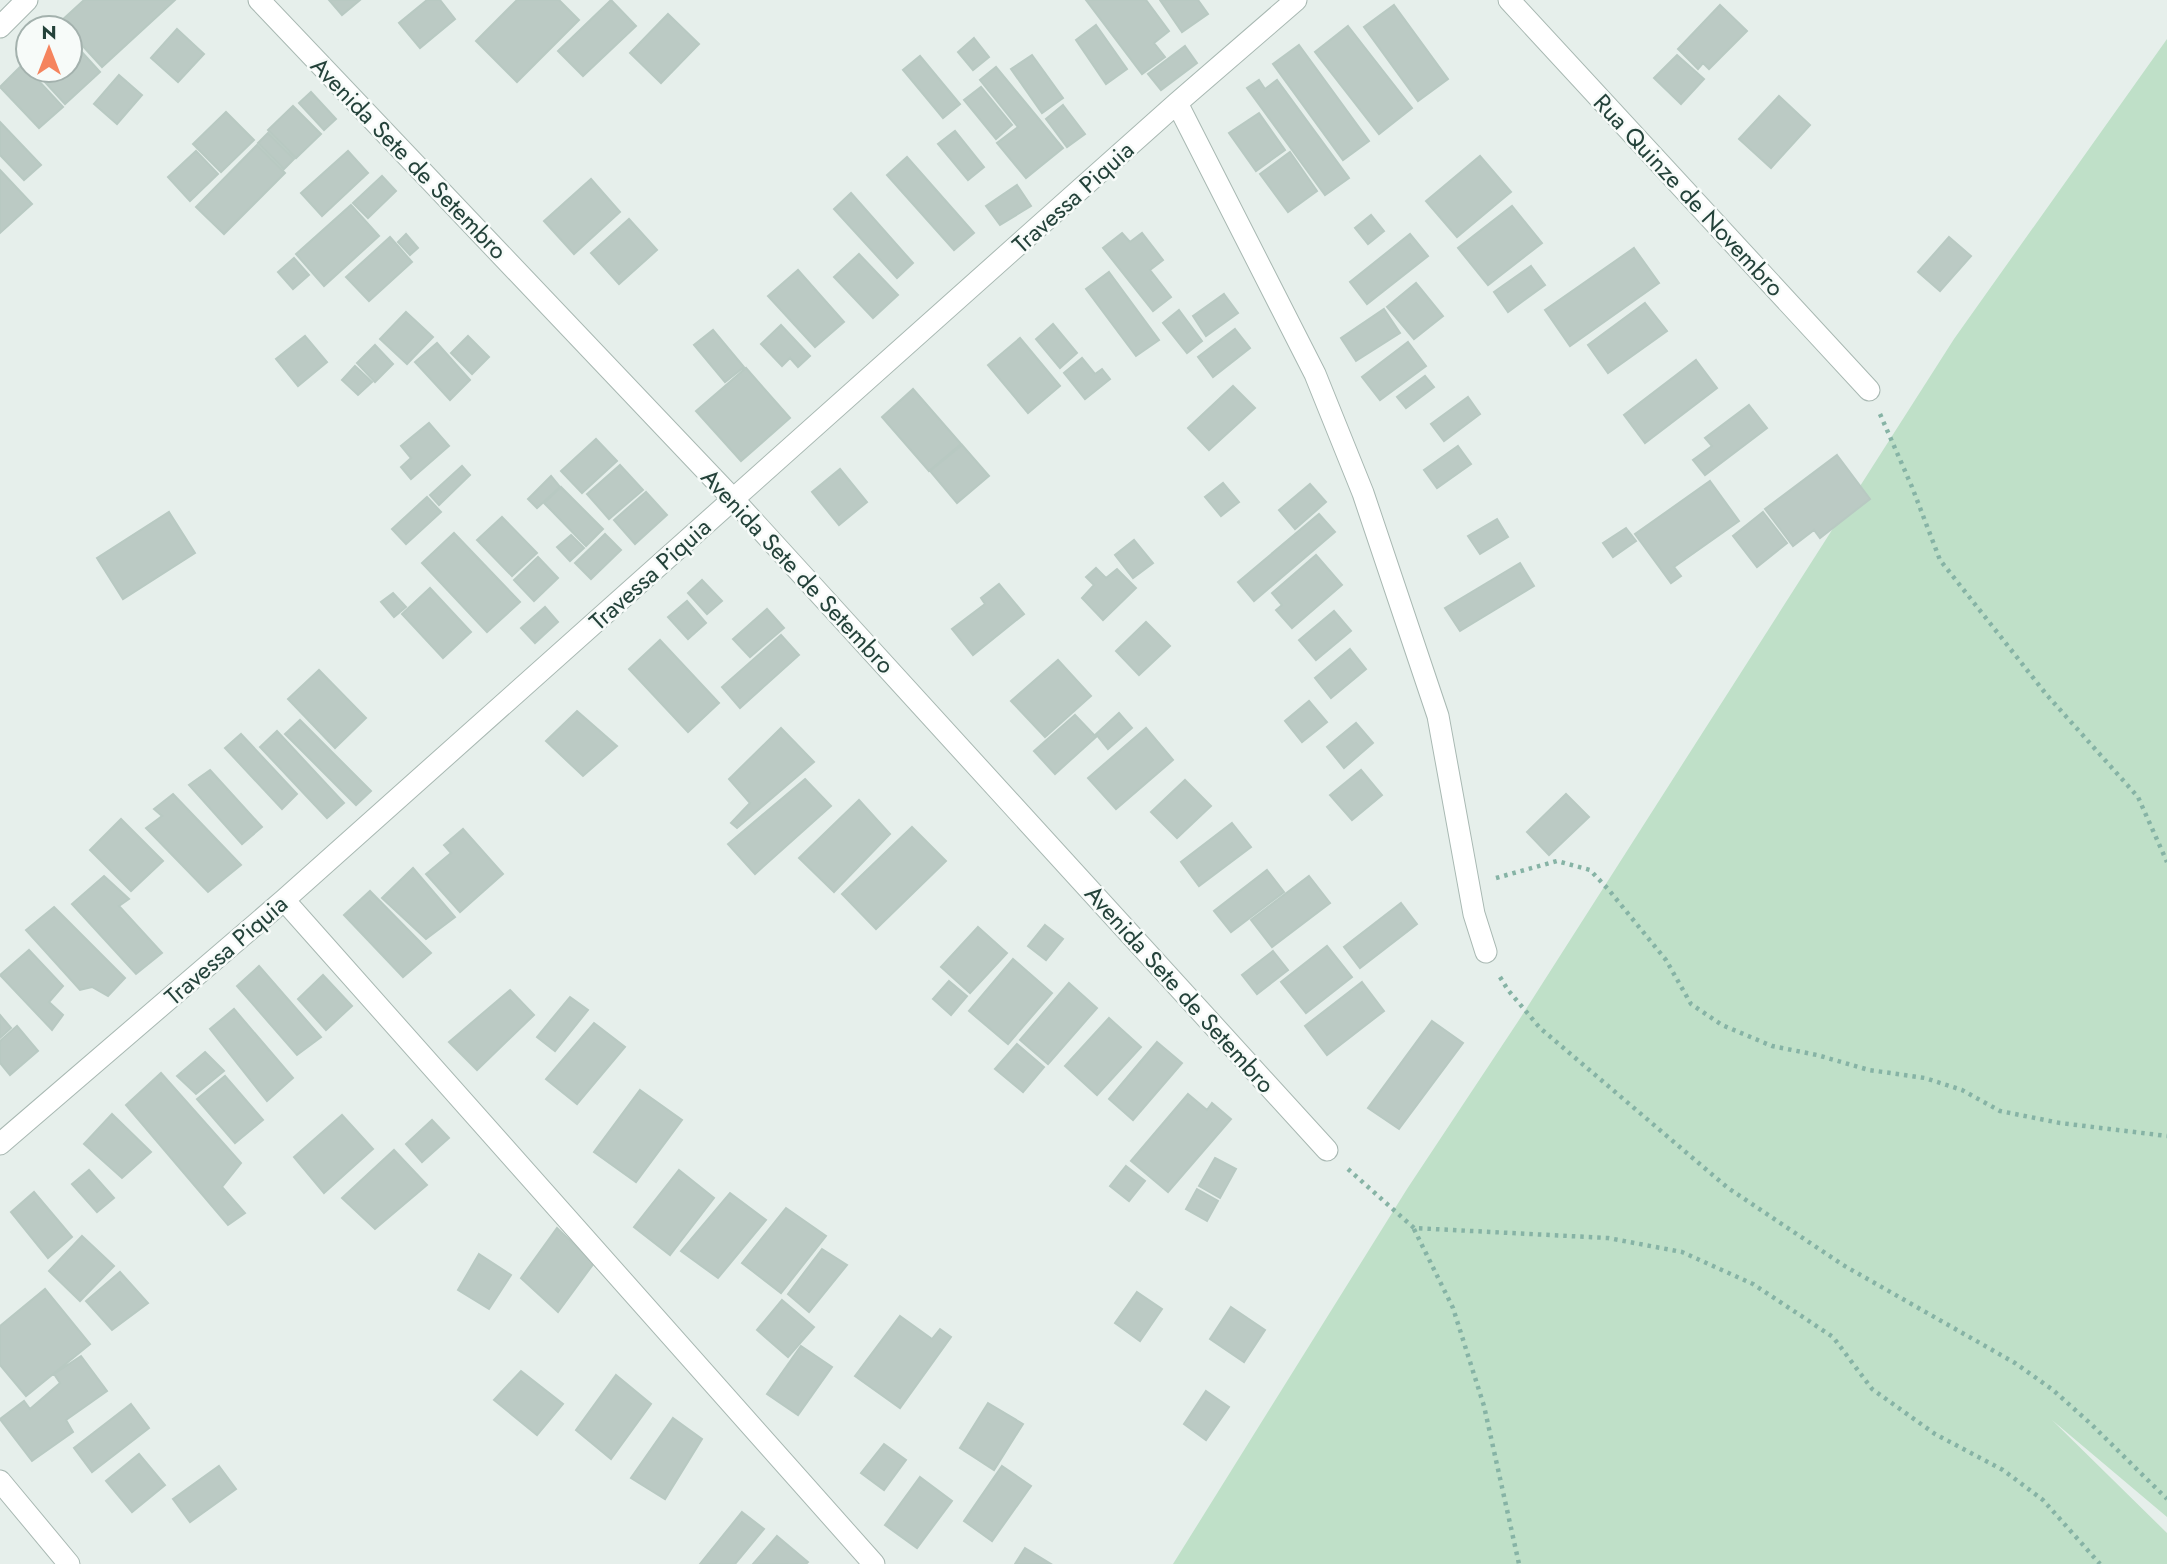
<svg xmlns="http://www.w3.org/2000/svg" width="2167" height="1564" font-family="Jost,sans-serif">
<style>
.green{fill:#bfe0c8}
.building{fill:#bbcac4;stroke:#b8c9c2;stroke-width:2}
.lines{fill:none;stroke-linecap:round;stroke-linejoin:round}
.street-casing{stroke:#a8b8b2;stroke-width:23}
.path{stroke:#86b3a5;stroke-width:4.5;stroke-dasharray:3.5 5;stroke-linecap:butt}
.street{stroke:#fff;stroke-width:21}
.labels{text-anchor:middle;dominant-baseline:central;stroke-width:5;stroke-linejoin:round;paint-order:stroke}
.street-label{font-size:24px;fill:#24423a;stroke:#f7fbf9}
</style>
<rect width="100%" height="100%" fill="#e6efeb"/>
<!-- green -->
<path class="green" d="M2167,39V1517L2052,1420L2167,1533V1564H1173L1407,1189L1519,1020L1954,339Z"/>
<!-- building -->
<path class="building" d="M84,0H175L102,67L70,32V28H66L60,22Z
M329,0H360L342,15Z
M427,0H440L455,19L420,48L399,23Z
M517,0H559L579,20L517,82L476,41Z
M611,0L636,26L583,76L558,51Z
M1086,0H1146L1169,31L1154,43L1165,57L1142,74Z
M1160,0H1198L1208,14L1182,32Z
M1394,5L1448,79L1418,101L1364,27Z
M1720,5L1747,31L1709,69L1703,63L1698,69L1678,49Z
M668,14L699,44L661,83L630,53Z
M1096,25L1127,69L1106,84L1076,40Z
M1348,26L1412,108L1379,134L1315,52Z
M177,29L204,54L178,82L151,58Z
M974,38L989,57L973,70L958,52Z
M70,39L100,72L65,104L34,70H70Z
M1299,45L1369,141L1343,160L1273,64Z
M1185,46L1197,63L1161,90L1148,74Z
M28,48V64L20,55Z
M1032,55L1063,98L1042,113L1011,69Z
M1677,55L1704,79L1681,104L1654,78Z
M920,56L960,104L943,118L903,70Z
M23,64L63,107L39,128L0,87Z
M996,67L1063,148L1026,178L997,143L1018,127L980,80Z
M119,75L142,95L117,124L94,104Z
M1259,80L1265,89L1277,80L1349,178L1325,195L1247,88Z
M981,87L1012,125L996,139L964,100Z
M311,92L336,119L324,130L299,103Z
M1779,96L1810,125L1771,168L1739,139Z
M1063,105L1085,134L1067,147L1046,119Z
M293,106L321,134L296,158L268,130Z
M226,112L254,140L221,172L193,144Z
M1259,113L1285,150L1256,171L1229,133Z
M0,122L41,165L24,180L0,155Z
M955,131L984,167L968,180L938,144Z
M268,133L294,159L284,169L258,143Z
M257,145L285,173L224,234L196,207Z
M196,151L218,174L190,201L168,177Z
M348,151L368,173L322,216L301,193Z
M1290,152L1317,191L1288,212L1260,174Z
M1480,156L1511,192L1457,237L1426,201Z
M907,157L974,233L954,250L887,175Z
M0,170L32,204L0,233Z
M382,176L396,191L368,218L353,203Z
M591,179L620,212L574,254L544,221Z
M1017,185L1031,206L1000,225L986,206Z
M851,193L913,263L897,278L834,209Z
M351,205L379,236L324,286L296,254Z
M1512,206L1542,243L1488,285L1458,248Z
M1371,215L1384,231L1368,244L1355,228Z
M629,219L657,250L619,284L591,253Z
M1122,233L1130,242L1142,233L1163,260L1150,270L1171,297L1153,311L1103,248Z
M406,234L418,248L410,255L398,242Z
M1410,234L1428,256L1367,304L1350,282Z
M390,237L412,262L369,301L346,277Z
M1949,237L1971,256L1940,291L1918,272Z
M1634,248L1659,283L1570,346L1545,310Z
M859,254L898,295L873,318L834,277Z
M294,258L309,275L293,289L278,272Z
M1531,266L1545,285L1508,312L1494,292Z
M798,270L844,322L815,347L768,296Z
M1109,272L1159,340L1136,356L1086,289Z
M1416,283L1443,316L1414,339L1387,307Z
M1224,294L1238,313L1206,336L1193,316Z
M1645,303L1667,331L1608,373L1588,345Z
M1384,309L1400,333L1356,361L1341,338Z
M1179,310L1202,341L1187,353L1163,323Z
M406,312L433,337L407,364L380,339Z
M1053,324L1077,353L1060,368L1036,339Z
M781,325L810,356L798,367L790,358L782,366L761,344Z
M1235,329L1250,348L1213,377L1198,357Z
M713,330L744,367L725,382L694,345Z
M305,336L327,362L298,386L276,359Z
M468,336L489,357L472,374L451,353Z
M1020,338L1060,386L1028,413L988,365Z
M1408,342L1426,366L1380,400L1362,377Z
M437,343L470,380L450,400L415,362Z
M375,345L393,364L375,382L357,363Z
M1082,358L1095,374L1102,369L1110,379L1085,399L1064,373Z
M1696,360L1717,388L1645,443L1624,415Z
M355,366L372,382L358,395L342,380Z
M746,368L790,418L741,461L696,411Z
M1425,376L1434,387L1406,408L1397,397Z
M1233,386L1255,408L1209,450L1188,428Z
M913,389L961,444L929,471L882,417Z
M1468,397L1480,414L1444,441L1431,424Z
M1749,405L1767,428L1705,475L1693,460L1712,446L1705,438Z
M429,423L449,446L411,479L401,467L411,458L401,446Z
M596,439L617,461L582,493L561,471Z
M962,445L989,476L957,503L930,471Z
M1458,446L1471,464L1437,488L1424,470Z
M1837,455L1870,499L1820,538L1814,530L1793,546L1765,509Z
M620,465L643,490L609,519L587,494Z
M462,466L470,475L439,505L430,495Z
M840,469L867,502L839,525L812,492Z
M551,476L560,487L537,508L528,499Z
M1710,481L1739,521L1674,567L1681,576L1671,583L1635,534Z
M1223,483L1239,502L1221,516L1205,497Z
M1310,484L1326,502L1295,529L1279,510Z
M561,487L603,529L586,546L544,503Z
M646,492L667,515L635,544L614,520Z
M427,497L441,512L406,544L392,529Z
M169,512L195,553L123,599L97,558Z
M1763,512L1787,543L1757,567L1733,536Z
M1319,514L1335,532L1254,601L1238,582Z
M502,517L537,553L512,576L477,540Z
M1497,519L1508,537L1480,554L1468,536Z
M1626,528L1636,541L1613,557L1603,543Z
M454,533L520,602L487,632L422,563Z
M605,534L621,550L591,579L575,563Z
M571,535L584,548L570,561L557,547Z
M1134,540L1153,563L1133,578L1115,555Z
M1316,555L1342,585L1292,628L1276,610L1282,605L1272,593Z
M538,557L558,578L534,601L514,580Z
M1520,563L1534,586L1460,631L1445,608Z
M1096,568L1106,578L1117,569L1136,588L1103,620L1082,598L1094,585L1086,577Z
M702,580L722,601L707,614L688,593Z
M999,584L1024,614L973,655L952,629L985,604L981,598Z
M430,588L471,632L443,658L402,614Z
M393,593L406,607L394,617L381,602Z
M687,601L706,623L688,639L668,617Z
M545,607L558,622L535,643L521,628Z
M767,609L784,628L750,657L733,639Z
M1334,611L1351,631L1316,660L1299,640Z
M1146,622L1170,646L1139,675L1116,651Z
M781,635L799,655L740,708L722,687Z
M660,640L719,703L688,732L629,669Z
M1350,649L1366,669L1331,698L1315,678Z
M1058,660L1091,696L1045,737L1011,701Z
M319,670L366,718L335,748L288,699Z
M1309,701L1327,722L1302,742L1285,721Z
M577,711L617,746L583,776L546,741Z
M1119,713L1132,728L1108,749L1096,734Z
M1075,715L1096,737L1055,774L1034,751Z
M300,720L371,791L356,805L285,734Z
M1356,723L1373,743L1344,768L1327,747Z
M781,728L814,762L737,828L731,823L750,803L729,779Z
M1146,728L1173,760L1116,809L1088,778Z
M277,731L344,803L327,818L260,747Z
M241,734L297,794L282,809L225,748Z
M210,770L262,827L242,844L189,785Z
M1361,770L1382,795L1352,820L1330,795Z
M805,779L831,806L755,874L728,844Z
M1185,780L1211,806L1177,838L1151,812Z
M173,794L241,865L208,892L146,828L162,816L154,809Z
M1566,794L1589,817L1549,855L1527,832Z
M859,800L890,834L834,892L799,858Z
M121,819L163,861L131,891L90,850Z
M1232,823L1251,847L1199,886L1181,862Z
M912,827L946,861L876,929L842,894Z
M463,829L503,874L460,912L426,874L451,853L444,845Z
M413,868L455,917L426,939L382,898Z
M1267,870L1284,892L1231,932L1214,911Z
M104,876L129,899L119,906L162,953L136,974L72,904Z
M1309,876L1330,903L1272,947L1251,920Z
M370,891L431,953L403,977L344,915Z
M1401,903L1417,924L1360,968L1344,947Z
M54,907L125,978L108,996L92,987L80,990L26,930Z
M1045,925L1063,939L1046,960L1028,946Z
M978,927L1007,953L970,993L941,967Z
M1327,946L1352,977L1306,1013L1281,982Z
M29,950L63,986L49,1002L63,1015L52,1030L0,975Z
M1273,951L1288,970L1257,994L1242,975Z
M1013,959L1052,993L1008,1044L969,1011Z
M259,966L321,1037L297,1055L237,986Z
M323,975L352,1006L326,1030L298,999Z
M949,981L967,996L951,1015L933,999Z
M1362,982L1384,1011L1327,1055L1305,1026Z
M1069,983L1097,1008L1048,1064L1020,1040Z
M510,990L534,1015L477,1070L449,1042Z
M570,997L588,1010L555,1051L537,1037Z
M234,1009L293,1078L267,1101L210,1029Z
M0,1015L11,1028L0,1038Z
M1109,1018L1141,1047L1097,1095L1065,1066Z
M1432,1021L1463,1043L1399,1129L1368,1108Z
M594,1023L625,1047L577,1104L546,1079Z
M17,1026L38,1051L10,1075L0,1063V1041Z
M1157,1042L1182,1063L1133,1120L1109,1099Z
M1017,1044L1044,1067L1023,1092L995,1069Z
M205,1052L224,1071L196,1094L177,1076Z
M161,1073L241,1163L222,1187L245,1213L228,1225L126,1105Z
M225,1076L263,1120L235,1143L197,1099Z
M640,1090L682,1120L636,1182L594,1152Z
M1188,1094L1207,1110L1212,1103L1231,1119L1168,1192L1131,1161Z
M112,1114L151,1152L122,1178L84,1144Z
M342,1115L373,1149L324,1193L294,1157Z
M432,1120L449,1138L422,1162L406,1144Z
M394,1150L427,1185L375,1229L342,1198Z
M1215,1158L1236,1169L1220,1198L1199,1186Z
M1126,1166L1145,1181L1129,1201L1110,1186Z
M89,1170L114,1198L97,1212L72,1184Z
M679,1170L714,1198L670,1255L634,1227Z
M1197,1189L1218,1201L1207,1221L1186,1209Z
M34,1192L72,1237L48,1258L11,1212Z
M730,1193L766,1220L718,1278L681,1251Z
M786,1208L826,1236L781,1293L742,1263Z
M557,1228L594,1263L558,1312L521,1278Z
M82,1236L114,1266L80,1301L49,1271Z
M822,1249L847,1265L809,1312L788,1294Z
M479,1254L511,1275L489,1309L458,1290Z
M120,1272L148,1303L112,1330L86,1301Z
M45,1289L90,1344L26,1396L0,1365V1326Z
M1137,1292L1162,1309L1140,1341L1115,1323Z
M782,1300L814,1327L788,1357L757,1330Z
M1231,1307L1265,1330L1244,1362L1210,1339Z
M900,1316L932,1339L940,1329L951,1337L900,1408L855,1376Z
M801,1346L832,1367L798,1415L767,1394Z
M81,1356L107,1391L66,1420L73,1432L32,1461L0,1419L24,1401L30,1409L60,1383L54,1374Z
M521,1371L563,1404L537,1435L494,1400Z
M616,1375L651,1404L611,1459L576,1430Z
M1206,1391L1229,1407L1206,1440L1184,1424Z
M988,1403L1023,1424L994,1470L960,1448Z
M131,1404L149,1428L92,1472L74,1448Z
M673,1418L702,1439L665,1499L631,1478Z
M884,1444L906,1460L884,1490L861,1473Z
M139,1454L165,1485L132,1512L106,1481Z
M219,1466L236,1489L190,1522L173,1499Z
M1002,1466L1031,1486L992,1541L964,1521Z
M920,1477L952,1501L917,1548L885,1525Z
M742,1512L764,1529L735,1564H700Z
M777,1536L808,1562L806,1564H753Z
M1025,1548L1051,1564H1015Z"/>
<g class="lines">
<!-- street casing -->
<g class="street-casing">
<path id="street" d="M259,0L734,500L1327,1150
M1509,0L1869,390
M0,27L27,0
M1177,103L1315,374L1363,493L1438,716L1474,914L1486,952
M284,900L874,1564
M0,1144L284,900L1177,103L1296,0
M0,1481L69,1564"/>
</g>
<!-- path -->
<path class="path" d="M1880,414L1912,487L1940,560L2046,694L2138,797L2167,862
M1496,878L1557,861L1590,870L1608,889L1666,960L1691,1004L1722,1025L1772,1046L1817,1055L1869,1070L1925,1078L1962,1090L2000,1111L2060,1123L2167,1136
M1500,977L1508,990L1540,1028L1728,1188L1843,1265L2015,1363L2053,1390L2091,1424L2167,1499
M1348,1169L1414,1228L1608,1238L1682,1252L1753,1284L1833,1337L1872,1389L1935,1434L2003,1470L2043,1500L2100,1564
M1414,1229L1453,1308L1484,1406L1519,1564"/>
<!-- street -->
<use href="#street" class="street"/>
</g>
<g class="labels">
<!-- street labels -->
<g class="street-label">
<text transform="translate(409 158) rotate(46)">Avenida Sete de Setembro</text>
<text transform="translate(1689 195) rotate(47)">Rua Quinze de Novembro</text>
<text transform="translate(1073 197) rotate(-42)">Travessa Piquia</text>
<text transform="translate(798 571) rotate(47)">Avenida Sete de Setembro</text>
<text transform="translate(650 574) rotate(-42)">Travessa Piquia</text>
<text transform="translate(226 950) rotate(-41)">Travessa Piquia</text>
<text transform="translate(1180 989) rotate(48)">Avenida Sete de Setembro</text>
</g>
</g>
<!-- north arrow -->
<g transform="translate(49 49)"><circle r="33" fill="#f7fbf9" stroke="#a3b1ad" stroke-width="2"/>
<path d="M0-5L12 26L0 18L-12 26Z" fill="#f5845e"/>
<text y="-10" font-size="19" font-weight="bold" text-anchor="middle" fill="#24423a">N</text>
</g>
</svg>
